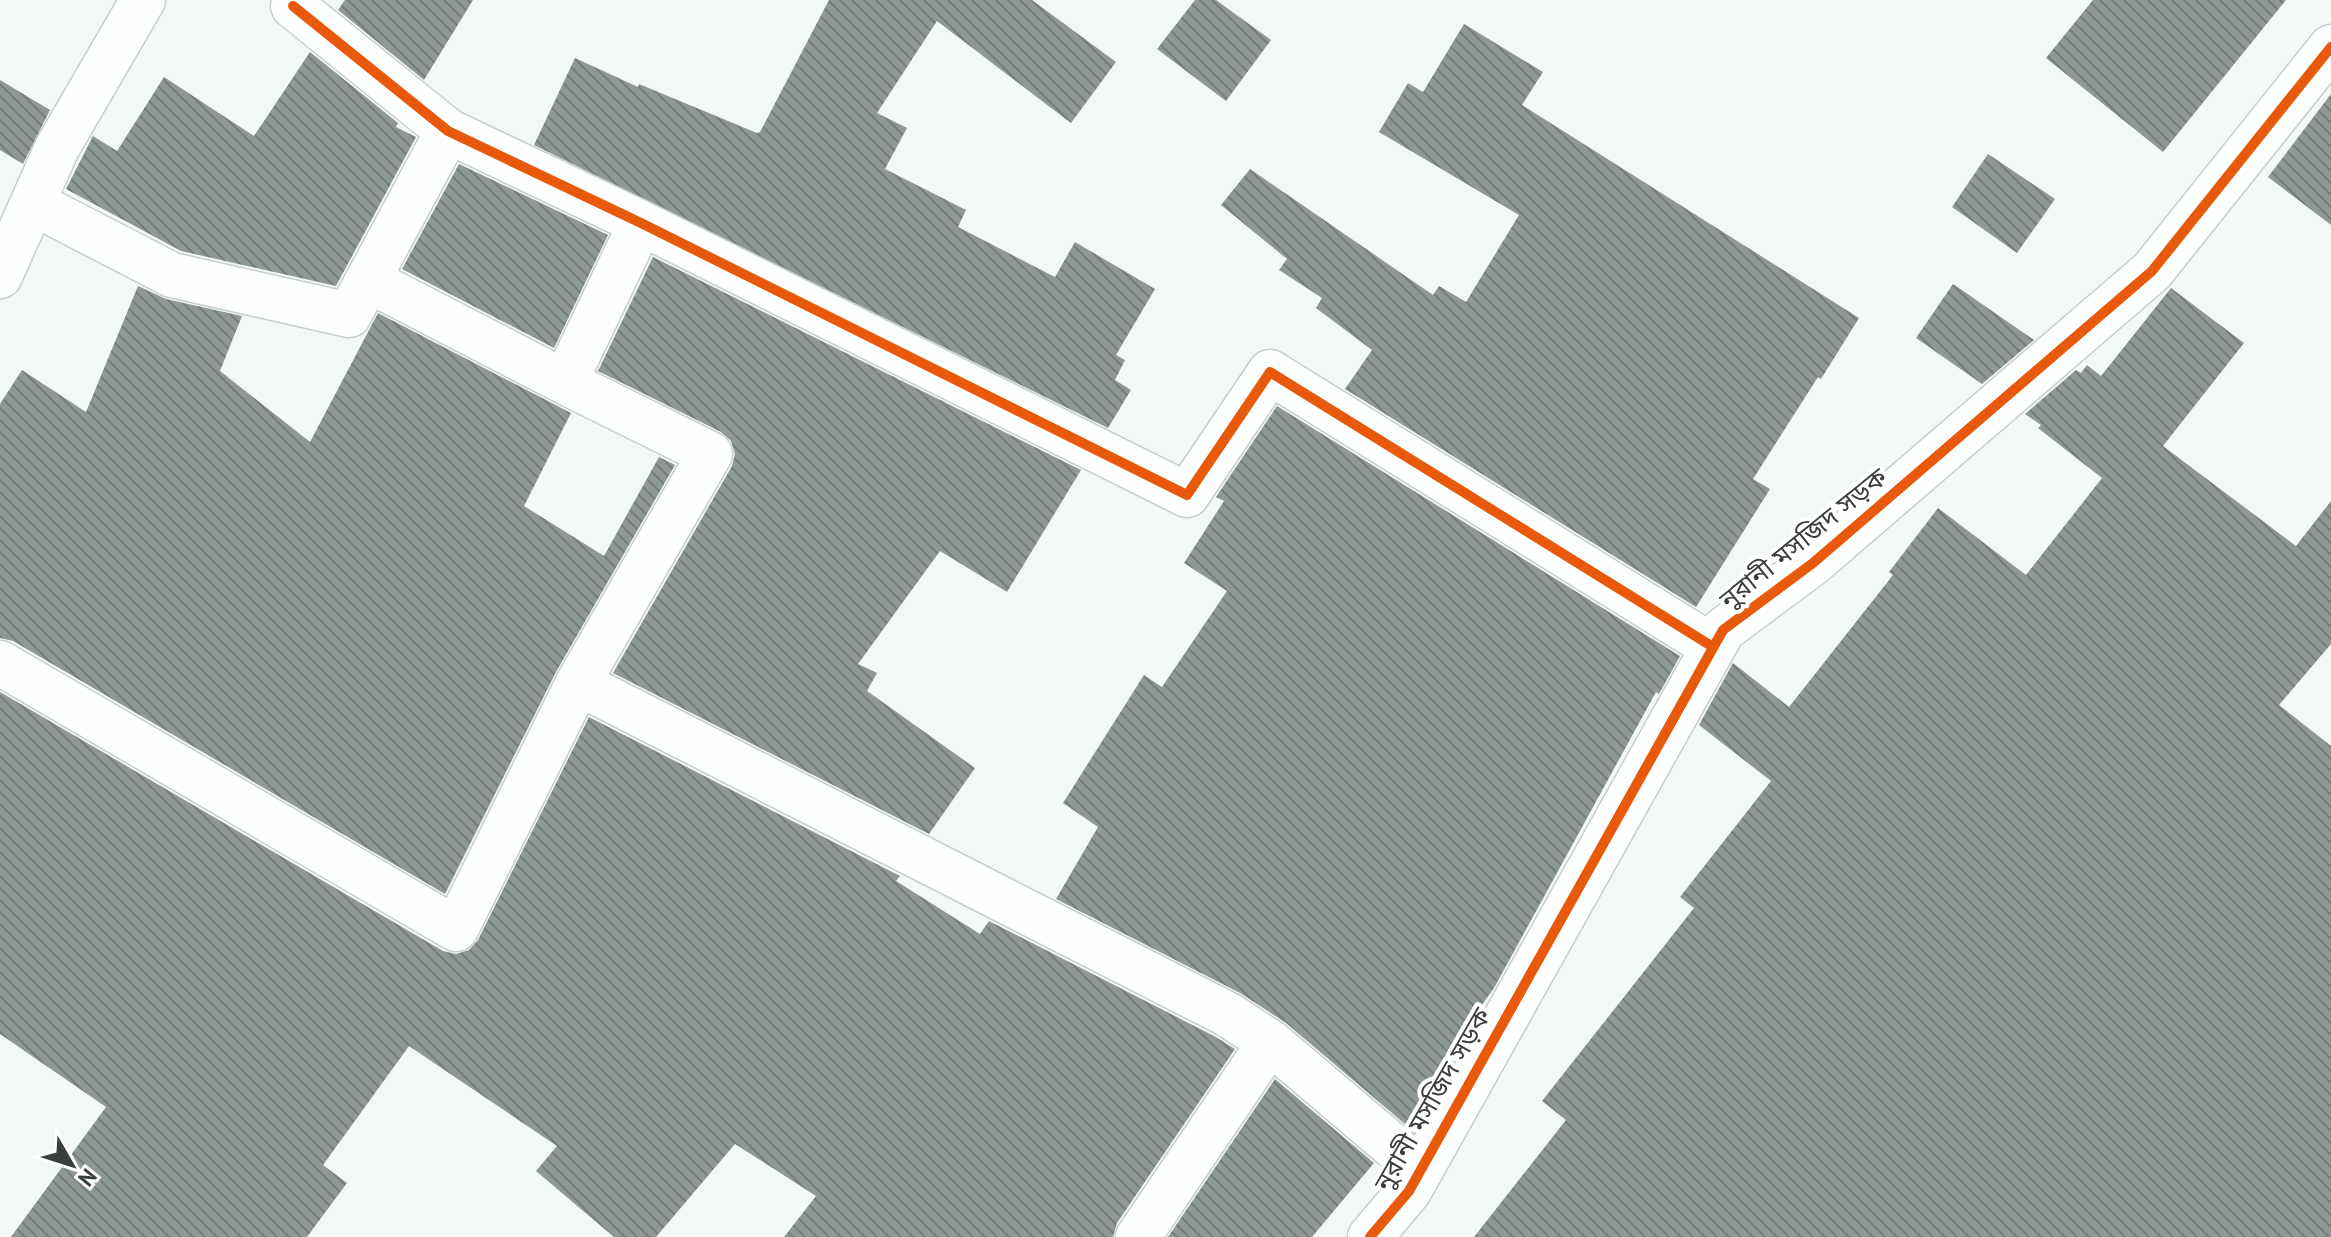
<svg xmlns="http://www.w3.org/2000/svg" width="2331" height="1237" font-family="'PT Sans','Noto Sans Bengali',sans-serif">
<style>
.building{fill:url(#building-back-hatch)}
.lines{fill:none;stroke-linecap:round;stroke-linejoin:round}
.minor-casing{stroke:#c8cdcd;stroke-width:47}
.minor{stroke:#fdfefe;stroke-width:44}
.cycleway-casing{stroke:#fff;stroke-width:15}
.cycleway{stroke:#e8590c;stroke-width:10}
.labels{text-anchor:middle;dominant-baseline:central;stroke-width:8;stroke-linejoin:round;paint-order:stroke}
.street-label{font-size:26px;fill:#3a3d3e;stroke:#fff}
</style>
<defs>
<pattern id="building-back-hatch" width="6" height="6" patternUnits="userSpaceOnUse" patternTransform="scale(2)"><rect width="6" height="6" fill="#8e9896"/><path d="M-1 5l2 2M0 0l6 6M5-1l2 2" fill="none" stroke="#757d7c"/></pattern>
</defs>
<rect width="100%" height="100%" fill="#f2f8f8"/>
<!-- building -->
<path class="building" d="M345,0H473L424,80L338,10Z
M829,0H1032L1116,62L1071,123L937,21L877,113L907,128L885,169L966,210L958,227L1055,277L1075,242L1155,289L1116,355L1125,360L1115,380L1131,390L1108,428L534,145L575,58L638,87L639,84L757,133L760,132Z
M1195,0H1216L1271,40L1226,101L1157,49Z
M2093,0H2286L2163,152L2046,58Z
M1464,24L1543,72L1522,105L1859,318L1821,379L1818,377L1753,479L1770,489L1696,607L1345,389L1372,350L1316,308L1322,298L1279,270L1287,259L1221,205L1250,169L1433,295L1439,286L1466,302L1519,215L1379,132L1408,83L1423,92Z
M310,52L398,123L396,127L416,137L336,286L181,251L66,189L93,136L117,151L164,77L254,136Z
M0,80L50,110L23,164L0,150Z
M2331,94V225L2268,177Z
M1988,154L2055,199L2017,253L1952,207Z
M459,164L608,235L554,348L402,269Z
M653,257L1081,470L1007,592L940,551L858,664L877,673L867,691L975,768L929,834L613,673L732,466L735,454L731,441L721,432L598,371Z
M1953,284L2034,340L1982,384L1916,338Z
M138,286L166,299L242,316L220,371L310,442L378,313L571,413L524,506L604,556L659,457L675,465L556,672L445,894L13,641L0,638V404L22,370L86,412Z
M2171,288L2244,343L2163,446L2296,546L2331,501V644L2279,705L2331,746V1237H1474L1566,1120L1542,1101L1694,908L1680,897L1771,781L1699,725L1733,663L1789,707L1893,575L1889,572L1938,508L2026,575L2102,478L2038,428L2041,425L2025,414L2076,370L2081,373L2087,365L2101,376Z
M1277,406L1680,656L1659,694L1656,692L1494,988L1446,1055L1453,1061L1412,1130L1286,1023L1240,993L1056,899L1098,827L1063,803L1144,675L1162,687L1227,591L1184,563L1224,501L1216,497Z
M0,692L443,951L456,954L469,950L478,940L589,717L900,876L896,881L980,934L989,921L1214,1036L1235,1049L1117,1223L1113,1237H784L816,1196L735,1144L656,1237H614L536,1171L557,1146L409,1046L323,1165L347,1183L307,1237H11L106,1107L0,1034Z
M1275,1079L1374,1163L1312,1237H1168Z"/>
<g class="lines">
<!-- minor casing -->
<g class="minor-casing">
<path id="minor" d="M293,6L448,131L641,223L1187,495L1270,372L1713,647
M33,203L172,275L349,315L448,131
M0,276L57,148L143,0
M368,280L565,382L641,223
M565,382L710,454L578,683L1227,1014L1270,1042L1138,1237
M0,663L456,929L578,683
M1270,1042L1421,1170
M1370,1237L1409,1191L1723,630L1813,563L2152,271L2331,47"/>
</g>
<!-- minor -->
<use href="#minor" class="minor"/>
<!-- cycleway casing -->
<g class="cycleway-casing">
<path id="cycleway" d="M293,6L448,131L641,223L1187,495L1270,372L1713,647
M1370,1237L1409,1191L1723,630L1813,563L2152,271L2331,47"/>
</g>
<!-- cycleway -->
<use href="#cycleway" class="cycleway"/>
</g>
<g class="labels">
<!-- street labels -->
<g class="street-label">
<text transform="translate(1803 538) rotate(-39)">নুরানী মসজিদ সড়ক</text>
<text transform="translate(1432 1099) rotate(-60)">নুরানী মসজিদ সড়ক</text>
</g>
</g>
<!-- north arrow -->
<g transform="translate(72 1165) rotate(129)" stroke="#ffffff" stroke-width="6" paint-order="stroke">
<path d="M0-6L14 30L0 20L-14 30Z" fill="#3a3d3e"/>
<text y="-12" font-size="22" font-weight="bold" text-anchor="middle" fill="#3a3d3e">N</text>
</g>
</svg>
